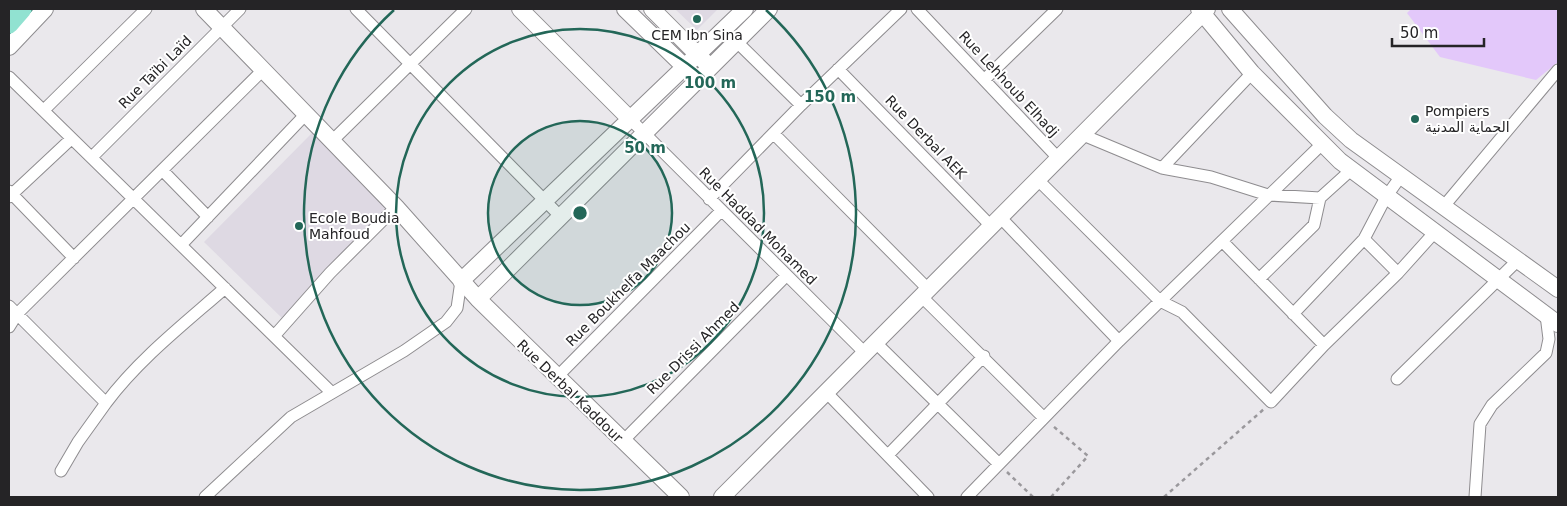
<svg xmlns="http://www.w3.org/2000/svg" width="1567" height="506" font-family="'DejaVu Sans','Noto Sans Arabic',sans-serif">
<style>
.built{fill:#ded9e3}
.green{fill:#e3c8fa}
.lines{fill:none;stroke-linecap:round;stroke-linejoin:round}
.street-casing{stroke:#8e8c8f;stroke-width:13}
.secondary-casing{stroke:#8e8c8f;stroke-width:18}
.primary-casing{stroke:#3c9281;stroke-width:21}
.path{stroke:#9a989c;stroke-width:2.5;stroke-dasharray:4 4;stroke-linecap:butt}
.street{stroke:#fff;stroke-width:11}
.secondary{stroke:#fff;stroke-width:16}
.primary{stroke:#91e2d1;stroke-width:19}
.ring{fill:none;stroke:#236758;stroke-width:2.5}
.poi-dot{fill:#236758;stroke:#fff;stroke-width:2}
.labels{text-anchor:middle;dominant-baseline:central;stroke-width:4;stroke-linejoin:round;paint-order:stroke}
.poi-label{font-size:14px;fill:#252426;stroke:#fff;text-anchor:start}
.street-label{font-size:14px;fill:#252426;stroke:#fff}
.centre{fill:#236758;stroke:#fff;stroke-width:2.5}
.ring-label{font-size:15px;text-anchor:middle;font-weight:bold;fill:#236758;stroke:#fff;stroke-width:4;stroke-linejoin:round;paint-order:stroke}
</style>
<rect width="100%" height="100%" fill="#eae8ec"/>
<!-- built -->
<path class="built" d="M675,9H718L697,30Z
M314,131L394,209L285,321L204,242Z"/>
<!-- green -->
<path class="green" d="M1411,9H1558V62L1536,80L1440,57L1407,13Z"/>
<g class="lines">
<!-- street casing -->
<g class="street-casing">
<path id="street" d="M356,9L560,216
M917,9L1059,159
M737,42L801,105
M838,69L991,226
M9,77L331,392
M984,80L1057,9
M44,110L146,9
M630,119L865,353
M774,134L928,289
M1083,135L1162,168L1211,177L1268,195L1320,198L1351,170
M331,142L466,9
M92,157L240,9
M1162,168L1252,73
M163,171L208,217
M1038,180L1160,301L1182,312L1271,402L1324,345L1222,241
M9,191L74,258
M9,197L71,139
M709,199L801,105L901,9
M1444,206L1558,70
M1000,217L1119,341
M1364,239L1386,197L1401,176
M181,245L305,115
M1259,279L1314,225L1320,198
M921,296L1044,418
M9,306L106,403L78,442L61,471
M1293,314L1364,239L1398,273
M9,327L17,314L263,70
M275,335L330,273L396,207
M876,343L999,464
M1324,345L1398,273L1434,233
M556,378L721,211
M1397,379L1518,260
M826,392L928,497
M106,403C139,359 184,324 225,288
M622,442L786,276
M888,455L984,356
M205,497L291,417L404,351L446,322L457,308L461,281
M967,497L1119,341L1322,144
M1475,497L1480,424L1492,405L1546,353L1549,339L1546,315"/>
</g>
<!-- secondary casing -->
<g class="secondary-casing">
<path id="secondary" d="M204,9L396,207L478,299L681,497
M520,9L630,119
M625,9L693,75
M652,9L705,62
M1199,9L1252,73L1340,161L1558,324
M1230,9L1325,116L1351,140L1558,289
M9,47L45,9
M461,281L745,9
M478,299L769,9
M722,497L1207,9"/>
</g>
<!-- primary casing -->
<g class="primary-casing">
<path id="primary" d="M9,24L22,9"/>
</g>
<!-- path -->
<path class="path" d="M1007,472L1033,497
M1051,497L1088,456L1053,426
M1164,497L1264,409"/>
<!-- street -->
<use href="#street" class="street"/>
<!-- secondary -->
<use href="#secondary" class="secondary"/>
<!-- primary -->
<use href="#primary" class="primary"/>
</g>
<!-- distance rings -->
<circle cx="580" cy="213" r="92" fill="#236758" fill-opacity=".12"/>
<g class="ring">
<circle cx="580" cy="213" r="92"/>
<circle cx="580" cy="213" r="184"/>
<path d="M766 10A276 276 0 1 1 394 10"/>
</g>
<!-- markers -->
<g class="poi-dot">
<circle cx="697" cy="19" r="5"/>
<circle cx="1415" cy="119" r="5"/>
<circle cx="299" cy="226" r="5"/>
</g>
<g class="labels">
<!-- poi labels -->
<g class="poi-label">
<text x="697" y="35" text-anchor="middle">CEM Ibn Sina</text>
<text x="1425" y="111">Pompiers<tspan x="1425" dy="16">الحماية المدنية</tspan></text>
<text x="309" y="218">Ecole Boudia<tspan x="309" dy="16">Mahfoud</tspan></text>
</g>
<!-- street labels -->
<g class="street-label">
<text transform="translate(155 72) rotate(-45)">Rue Taïbi Laïd</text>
<text transform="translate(1009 84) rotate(47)">Rue Lehhoub Elhadj</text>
<text transform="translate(926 137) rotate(46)">Rue Derbal AEK</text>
<text transform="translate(758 226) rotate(45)">Rue Haddad Mohamed</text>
<text transform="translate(628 284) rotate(-45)">Rue Boukhelfa Maachou</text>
<text transform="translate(693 348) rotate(-45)">Rue Drissi Ahmed</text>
<text transform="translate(570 391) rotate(44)">Rue Derbal Kaddour</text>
</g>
</g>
<circle cx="580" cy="213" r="8" class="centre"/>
<g class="ring-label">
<text x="710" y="88">100 m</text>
<text x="830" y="102">150 m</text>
<text x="645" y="153">50 m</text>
</g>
<!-- border -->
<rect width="1567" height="506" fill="none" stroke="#252426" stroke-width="20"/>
<!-- scale -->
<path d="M1392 38v8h92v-8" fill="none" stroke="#252426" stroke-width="2.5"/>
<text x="1400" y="38" font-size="15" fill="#252426" stroke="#ffffff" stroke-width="4" paint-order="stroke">50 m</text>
</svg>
